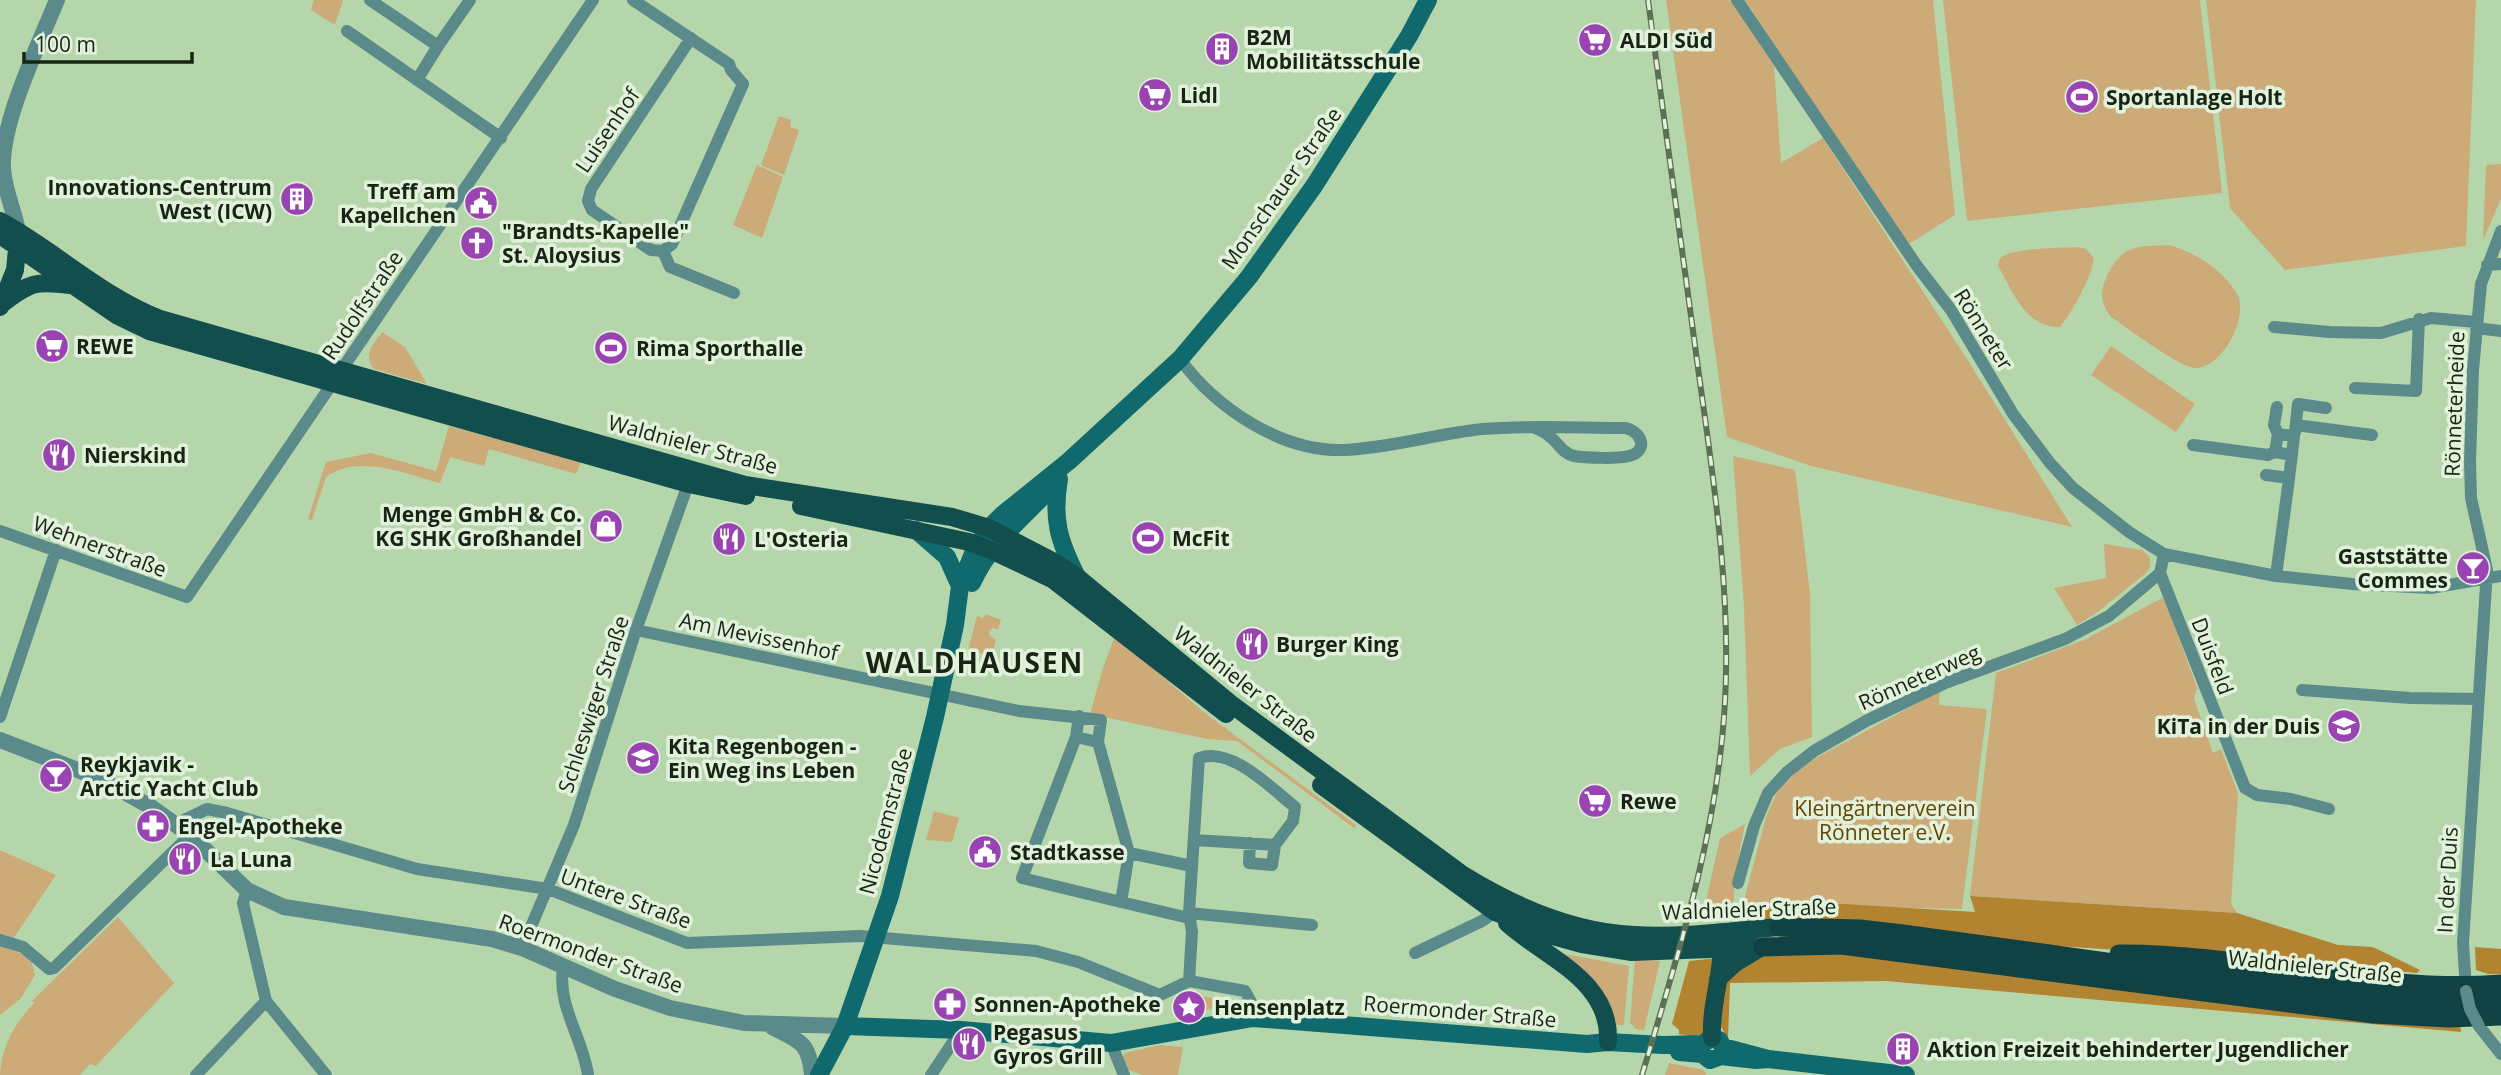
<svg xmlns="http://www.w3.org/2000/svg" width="2501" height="1075" font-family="'Open Sans',sans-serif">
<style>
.green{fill:#ccab79}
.forest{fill:#b28330}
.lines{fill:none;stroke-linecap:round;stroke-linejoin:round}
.minor{stroke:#5b8a8b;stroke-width:12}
.tertiary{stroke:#5b8a8b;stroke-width:16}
.secondary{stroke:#106a6d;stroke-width:18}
.primary{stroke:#134e4f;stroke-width:18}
.trunk{stroke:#104244;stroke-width:19}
.rail-casing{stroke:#5b7054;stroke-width:6}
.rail{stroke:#e1f1db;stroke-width:3.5;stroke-dasharray:10;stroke-linecap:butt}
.minor-bridge{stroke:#5b8a8b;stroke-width:12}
.labels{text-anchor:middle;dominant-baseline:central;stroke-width:7;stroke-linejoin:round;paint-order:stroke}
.poi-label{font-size:21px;font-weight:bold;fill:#182414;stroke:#e1f1db;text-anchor:start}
.street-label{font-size:21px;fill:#182414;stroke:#e1f1db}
.park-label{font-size:21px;fill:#654400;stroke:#e1f1db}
.district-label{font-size:28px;font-weight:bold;letter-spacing:2px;fill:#182414;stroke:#e1f1db}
</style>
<rect width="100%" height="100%" fill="#b5d6aa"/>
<!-- green -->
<path class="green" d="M314,0H343L335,25L311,10Z
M1666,0H1730L1774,66L1781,163L1823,138L1967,359L2072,527L1811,466L1727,437Z
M1745,0H1933L1955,215L1907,245Z
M1943,0H2200L2222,193L1967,221Z
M2206,0H2476L2466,246L2285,270L2230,208Z
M779,116L791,120L790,127L799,130L784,175L761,165Z
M2501,164V199L2483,240L2486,165Z
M757,165L783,177L762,238L733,225Z
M2168,245C2194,252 2223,269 2237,294C2250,317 2221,370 2194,368C2179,367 2126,327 2111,317C2106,310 2103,305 2102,297C2101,282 2115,256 2129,250C2140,245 2155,246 2168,245Z
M2077,247L2086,249L2094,258C2091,278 2073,311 2060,327C2025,328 2013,291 1998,266C1999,261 1999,259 2003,256C2015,248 2061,248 2077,247Z
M382,332L405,347L427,384L374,369C362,355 373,345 382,332Z
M2111,346L2195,404L2176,432L2091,375Z
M449,426L581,462L576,474L489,449L484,466L450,457L440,483C406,474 358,453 326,477L312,520L308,519L326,462L371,453L436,471Z
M1733,456L1795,470L1810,593L1812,737L1780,749L1750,776L1744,607Z
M2104,544L2143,550L2150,558V567L2146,573L2099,611L2077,625L2054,588L2106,578Z
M2164,597L2197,688L2194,699L2213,753L2221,749L2238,793L2231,904L2237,913L1970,896L1996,673L2086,639Z
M986,614L1001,620L998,629L993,628L989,631L990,636L996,639L993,651L985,654L968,650L977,616L983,618Z
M1115,636L1205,713L1356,825L1354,828L1237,741L1207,739L1090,714L1103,668Z
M1940,691L1939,705L1987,709L1962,909L1743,904L1766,817L1777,792L1801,766Z
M934,811L959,818L952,842L926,840Z
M1745,824L1734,880V899L1727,914L1719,918L1702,919L1720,838Z
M0,850L56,875L7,948L30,957L35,975L21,998L0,1015Z
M118,917L174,983L96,1066L90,1064L80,1075H0C1,1047 15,1023 34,1003L32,1001Z
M1565,954L1629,966L1624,1025H1614L1563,957Z
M1635,960L1660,961L1644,1030L1636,1029L1630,1023Z
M1197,995L1233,1002L1234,1006L1191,1012L1187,1002Z
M1160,1045L1183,1047L1178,1075H1143L1126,1069L1123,1056L1125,1053Z
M1669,1063L1704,1070L1706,1075H1665Z"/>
<!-- forest -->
<path class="forest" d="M1970,896L2237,913L2338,945L2373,947L2420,970L2417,973L2272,960L2042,945L1816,922L1744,920L1746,905H1749L1844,904L1975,912Z
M2475,947L2501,949V974H2488L2476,970Z
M1767,952H1818L2460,1023L2461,1032L1886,981L1730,983L1728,1039L1719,1023L1728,975Z
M1718,958L1707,1033L1692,1036L1679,1034V1030L1672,1024L1689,961Z"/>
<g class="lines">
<!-- minor -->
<path class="minor" d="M370,0L438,46
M633,0L729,64L731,70L743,84L672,244L663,251L651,250L592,210L588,201L591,189L691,38
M1737,0L1917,266L1951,310L2013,414L2050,463L2073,488L2129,532L2164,554L2276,576L2352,584L2431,588L2501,576
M347,31L501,138
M417,80L438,46L470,0
M663,251L670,267L734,293
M2487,265L2501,264
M2274,327L2329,332L2381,333L2431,318L2476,322
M2476,328L2501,331
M1180,359C1216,408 1281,452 1344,450C1390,448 1436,434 1482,429C1529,425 1579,428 1626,428C1643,433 1648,451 1629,456C1618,459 1585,458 1574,456C1563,454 1558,442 1549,436C1545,432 1540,430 1535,428
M2355,388L2416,391L2419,319
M2277,407L2274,425L2278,434
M2296,425L2372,435
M2295,432L2298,404L2326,408
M2193,445L2268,455L2275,452
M2266,475L2289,478
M0,531L187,597L593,0
M2160,573L2245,788L2257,795L2291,799L2329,809
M2276,576C2282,530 2289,483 2294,436L2278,434L2275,452L2292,455
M636,630L1019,711L1101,720L1098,742L1076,737
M2302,690L2410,698L2478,699
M1079,716L1076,737L1022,878L1121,902
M0,717L56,550
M1098,742L1129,853
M176,824L207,809L227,813L417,869L548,889L687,943L860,936L1036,951L1078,962L1160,995L1189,981L1245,991L1251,1002L1253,1018
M1250,843L1249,863L1272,865L1275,845
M1738,883L1754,826L1768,793L1787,772L1814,751L1866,721L1945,683L2065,639L2109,616L2160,573L2164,554
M247,890L243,903L266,1001L326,1075
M1189,913L1312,925
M1189,918L1121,902L1129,853L1192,866
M0,940L23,947L49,969L54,968L190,835
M522,948L574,825L636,630L691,476
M1415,953L1482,921L1495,912
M563,968C557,1006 583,1038 588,1075
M1189,981L1192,932L1189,913L1199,758C1231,746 1271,788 1295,807L1293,821L1275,845L1194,840
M2466,990L2463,943L2487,570L2471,498L2470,462L2473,370L2481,284L2501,231
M2479,1026L2501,1054
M1111,1043L1124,1075
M196,1075L266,1001
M931,1075L961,1030"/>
<!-- tertiary -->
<path class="tertiary" d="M18,231C14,210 4,189 3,168C1,122 39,44 57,0
M0,740L101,779L151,807L190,835L247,890L284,907L492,939L522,948L615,989L670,1008L744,1023L845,1026
M772,1027C800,1041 809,1042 812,1075"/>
<!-- secondary -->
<path class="secondary" d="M1059,479C1052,520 1059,541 1077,577
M916,530L947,557L960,586
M972,583C988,546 1021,519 1049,490
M845,1026L961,1030L1111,1043L1253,1018L1587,1044L1608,1042L1663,1045L1702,1044L1712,1038L1719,1040L1723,1047L1768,1059
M1679,1052L1702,1054L1710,1060L1721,1056L1756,1060L1768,1059L1906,1075
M819,1075L845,1026L890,896L935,717L955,625L960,586L974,551L989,528L1002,515L1069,461L1180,359L1249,277L1314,186L1409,36L1428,0"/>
<!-- primary -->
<path class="primary" d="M0,221C55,251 101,296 160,319L745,485L952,517L989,528L1056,563L1077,577L1231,704L1463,875C1515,907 1573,932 1634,935C1682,938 1731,931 1779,927
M0,235L118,316L149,331L689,484L746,496
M3,303C31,282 35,281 70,285
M0,307L15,270L18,238
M801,506L969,542L991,550L1052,579L1226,714
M1321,785L1495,912L1553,936L1582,944L1632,952L1763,947
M1507,923C1547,959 1611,980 1608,1042
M1718,979L1735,963L1760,948
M1712,1038C1710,1004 1724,971 1722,937"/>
<!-- trunk -->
<path class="trunk" d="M1779,927L1860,929L1903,934C2002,947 2100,961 2199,975C2299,989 2400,1006 2501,999
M1763,947L1841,945L2374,1014L2448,1018L2501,1016
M2119,954C2247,953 2373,994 2501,984"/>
<!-- rail casing -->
<g class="rail-casing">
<path id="rail" d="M1642,1075C1679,952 1718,830 1725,702C1731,592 1714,483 1699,375C1682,250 1665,125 1648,0"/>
</g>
<!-- rail -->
<use href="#rail" class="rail"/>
<!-- minor-bridge -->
<path class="minor-bridge" d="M2466,991L2470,1009L2479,1026"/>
</g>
<!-- icons -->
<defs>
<g id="supermarket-disc" transform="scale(1.75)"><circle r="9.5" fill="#9944b2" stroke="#e1f1db"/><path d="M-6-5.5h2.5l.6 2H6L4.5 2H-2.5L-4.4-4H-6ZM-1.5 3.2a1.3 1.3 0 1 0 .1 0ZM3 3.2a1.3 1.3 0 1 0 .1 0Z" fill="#fff"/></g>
<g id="building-disc" transform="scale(1.75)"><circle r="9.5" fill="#9944b2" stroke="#e1f1db"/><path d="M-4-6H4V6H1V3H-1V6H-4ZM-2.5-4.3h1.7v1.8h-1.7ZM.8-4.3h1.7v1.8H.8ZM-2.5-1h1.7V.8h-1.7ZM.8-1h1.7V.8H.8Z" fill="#fff"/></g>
<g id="stadium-disc" transform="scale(1.75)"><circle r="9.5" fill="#9944b2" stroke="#e1f1db"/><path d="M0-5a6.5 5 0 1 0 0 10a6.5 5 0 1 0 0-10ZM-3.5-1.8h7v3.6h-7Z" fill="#fff"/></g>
<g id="civic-disc" transform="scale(1.75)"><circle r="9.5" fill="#9944b2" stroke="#e1f1db"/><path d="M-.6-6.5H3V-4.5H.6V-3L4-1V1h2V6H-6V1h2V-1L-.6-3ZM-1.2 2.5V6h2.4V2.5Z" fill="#fff"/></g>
<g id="church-disc" transform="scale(1.75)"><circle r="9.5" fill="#9944b2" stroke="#e1f1db"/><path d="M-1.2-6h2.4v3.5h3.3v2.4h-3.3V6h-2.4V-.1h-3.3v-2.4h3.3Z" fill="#fff"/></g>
<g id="restaurant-disc" transform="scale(1.75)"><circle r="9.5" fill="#9944b2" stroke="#e1f1db"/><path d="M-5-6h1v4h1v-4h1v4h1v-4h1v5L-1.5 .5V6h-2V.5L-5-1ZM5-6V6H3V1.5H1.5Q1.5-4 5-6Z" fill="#fff"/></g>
<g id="shop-disc" transform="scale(1.75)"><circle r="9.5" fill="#9944b2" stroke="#e1f1db"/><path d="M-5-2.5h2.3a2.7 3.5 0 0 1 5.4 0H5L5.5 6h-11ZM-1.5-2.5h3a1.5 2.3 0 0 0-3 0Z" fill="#fff"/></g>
<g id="bar-disc" transform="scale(1.75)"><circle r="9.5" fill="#9944b2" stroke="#e1f1db"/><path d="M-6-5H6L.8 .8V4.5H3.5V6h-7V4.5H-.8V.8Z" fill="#fff"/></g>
<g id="school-disc" transform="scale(1.75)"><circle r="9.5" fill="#9944b2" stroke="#e1f1db"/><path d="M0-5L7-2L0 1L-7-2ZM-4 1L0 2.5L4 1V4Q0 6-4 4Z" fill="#fff"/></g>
<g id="pharmacy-disc" transform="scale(1.75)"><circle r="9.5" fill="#9944b2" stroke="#e1f1db"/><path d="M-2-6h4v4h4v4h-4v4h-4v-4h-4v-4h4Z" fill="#fff"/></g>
<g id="sight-disc" transform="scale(1.75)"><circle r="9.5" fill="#9944b2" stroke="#e1f1db"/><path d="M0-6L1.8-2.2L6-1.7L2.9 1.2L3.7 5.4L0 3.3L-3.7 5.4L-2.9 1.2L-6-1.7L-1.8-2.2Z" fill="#fff"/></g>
</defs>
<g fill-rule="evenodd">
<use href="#supermarket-disc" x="1595" y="40"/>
<use href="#building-disc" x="1222" y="49"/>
<use href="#supermarket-disc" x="1155" y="95"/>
<use href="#stadium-disc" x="2082" y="97"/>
<use href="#building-disc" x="297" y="199"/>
<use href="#civic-disc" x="481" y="203"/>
<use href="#church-disc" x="477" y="243"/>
<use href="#supermarket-disc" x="52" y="346"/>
<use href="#stadium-disc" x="611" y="348"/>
<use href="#restaurant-disc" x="59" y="455"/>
<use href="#shop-disc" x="606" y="526"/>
<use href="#stadium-disc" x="1148" y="538"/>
<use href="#restaurant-disc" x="729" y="539"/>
<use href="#bar-disc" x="2473" y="568"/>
<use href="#restaurant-disc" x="1252" y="644"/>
<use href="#school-disc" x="2344" y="726"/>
<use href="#school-disc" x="643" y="758"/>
<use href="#bar-disc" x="56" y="776"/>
<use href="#supermarket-disc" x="1595" y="801"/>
<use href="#pharmacy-disc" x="153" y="826"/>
<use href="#civic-disc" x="985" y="852"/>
<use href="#restaurant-disc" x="185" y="859"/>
<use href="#pharmacy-disc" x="950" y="1004"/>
<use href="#sight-disc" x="1189" y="1007"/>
<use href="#restaurant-disc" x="969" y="1044"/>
<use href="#building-disc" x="1903" y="1049"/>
</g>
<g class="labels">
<!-- poi labels -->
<g class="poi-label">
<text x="1246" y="37">B2M<tspan x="1246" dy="24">Mobilitätsschule</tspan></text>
<text x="1620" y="40">ALDI Süd</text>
<text x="1180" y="95">Lidl</text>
<text x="2106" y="97">Sportanlage Holt</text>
<text x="272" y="187" text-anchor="end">Innovations-Centrum<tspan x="272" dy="24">West (ICW)</tspan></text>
<text x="456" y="191" text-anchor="end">Treff am<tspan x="456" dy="24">Kapellchen</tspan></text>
<text x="502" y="231">"Brandts-Kapelle"<tspan x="502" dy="24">St. Aloysius</tspan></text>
<text x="76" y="346">REWE</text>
<text x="636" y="348">Rima Sporthalle</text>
<text x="84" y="455">Nierskind</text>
<text x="582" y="514" text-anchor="end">Menge GmbH &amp; Co.<tspan x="582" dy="24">KG SHK Großhandel</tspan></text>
<text x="1172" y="538">McFit</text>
<text x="754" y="539">L'Osteria</text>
<text x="2448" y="556" text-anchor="end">Gaststätte<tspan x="2448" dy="24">Commes</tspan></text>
<text x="1276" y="644">Burger King</text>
<text x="2320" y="726" text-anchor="end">KiTa in der Duis</text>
<text x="668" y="746">Kita Regenbogen -<tspan x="668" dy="24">Ein Weg ins Leben</tspan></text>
<text x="80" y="764">Reykjavik -<tspan x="80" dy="24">Arctic Yacht Club</tspan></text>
<text x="1620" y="801">Rewe</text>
<text x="178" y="826">Engel-Apotheke</text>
<text x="1010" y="852">Stadtkasse</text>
<text x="210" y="859">La Luna</text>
<text x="974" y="1004">Sonnen-Apotheke</text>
<text x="1214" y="1007">Hensenplatz</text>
<text x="993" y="1032">Pegasus<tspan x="993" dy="24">Gyros Grill</tspan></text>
<text x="1927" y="1049">Aktion Freizeit behinderter Jugendlicher</text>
</g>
<!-- street labels -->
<g class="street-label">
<text transform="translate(607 130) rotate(-56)">Luisenhof</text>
<text transform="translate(1281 188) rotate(-55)">Monschauer Straße</text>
<text transform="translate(362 305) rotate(-56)">Rudolfstraße</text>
<text transform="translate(1984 329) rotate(58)">Rönneter</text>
<text transform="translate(2454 404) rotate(-88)">Rönneterheide</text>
<text transform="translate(693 444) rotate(15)">Waldnieler Straße</text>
<text transform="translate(100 546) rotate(20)">Wehnerstraße</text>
<text transform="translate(759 636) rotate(12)">Am Mevissenhof</text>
<text transform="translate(2213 656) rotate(69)">Duisfeld</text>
<text transform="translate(1919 677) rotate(-24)">Rönneterweg</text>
<text transform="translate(1246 684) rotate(38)">Waldnieler Straße</text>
<text transform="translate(593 704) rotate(-72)">Schleswiger Straße</text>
<text transform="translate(885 821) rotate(-75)">Nicodemstraße</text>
<text transform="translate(2447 880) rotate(-87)">In der Duis</text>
<text transform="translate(626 898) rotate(20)">Untere Straße</text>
<text transform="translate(1749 909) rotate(-2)">Waldnieler Straße</text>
<text transform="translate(591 953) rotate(20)">Roermonder Straße</text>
<text transform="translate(2315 966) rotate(6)">Waldnieler Straße</text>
<text transform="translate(1460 1011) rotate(5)">Roermonder Straße</text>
</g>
<!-- park labels -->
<g class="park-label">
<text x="1885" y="808">Kleingärtnerverein<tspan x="1885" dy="24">Rönneter e.V.</tspan></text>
</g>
<!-- district labels -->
<g class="district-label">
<text x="975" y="662">WALDHAUSEN</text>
</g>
</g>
<!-- scale -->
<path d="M24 52v10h168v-10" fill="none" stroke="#182414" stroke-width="3.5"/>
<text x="35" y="52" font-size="21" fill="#182414" stroke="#e1f1db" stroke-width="5" paint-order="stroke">100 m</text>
</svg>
